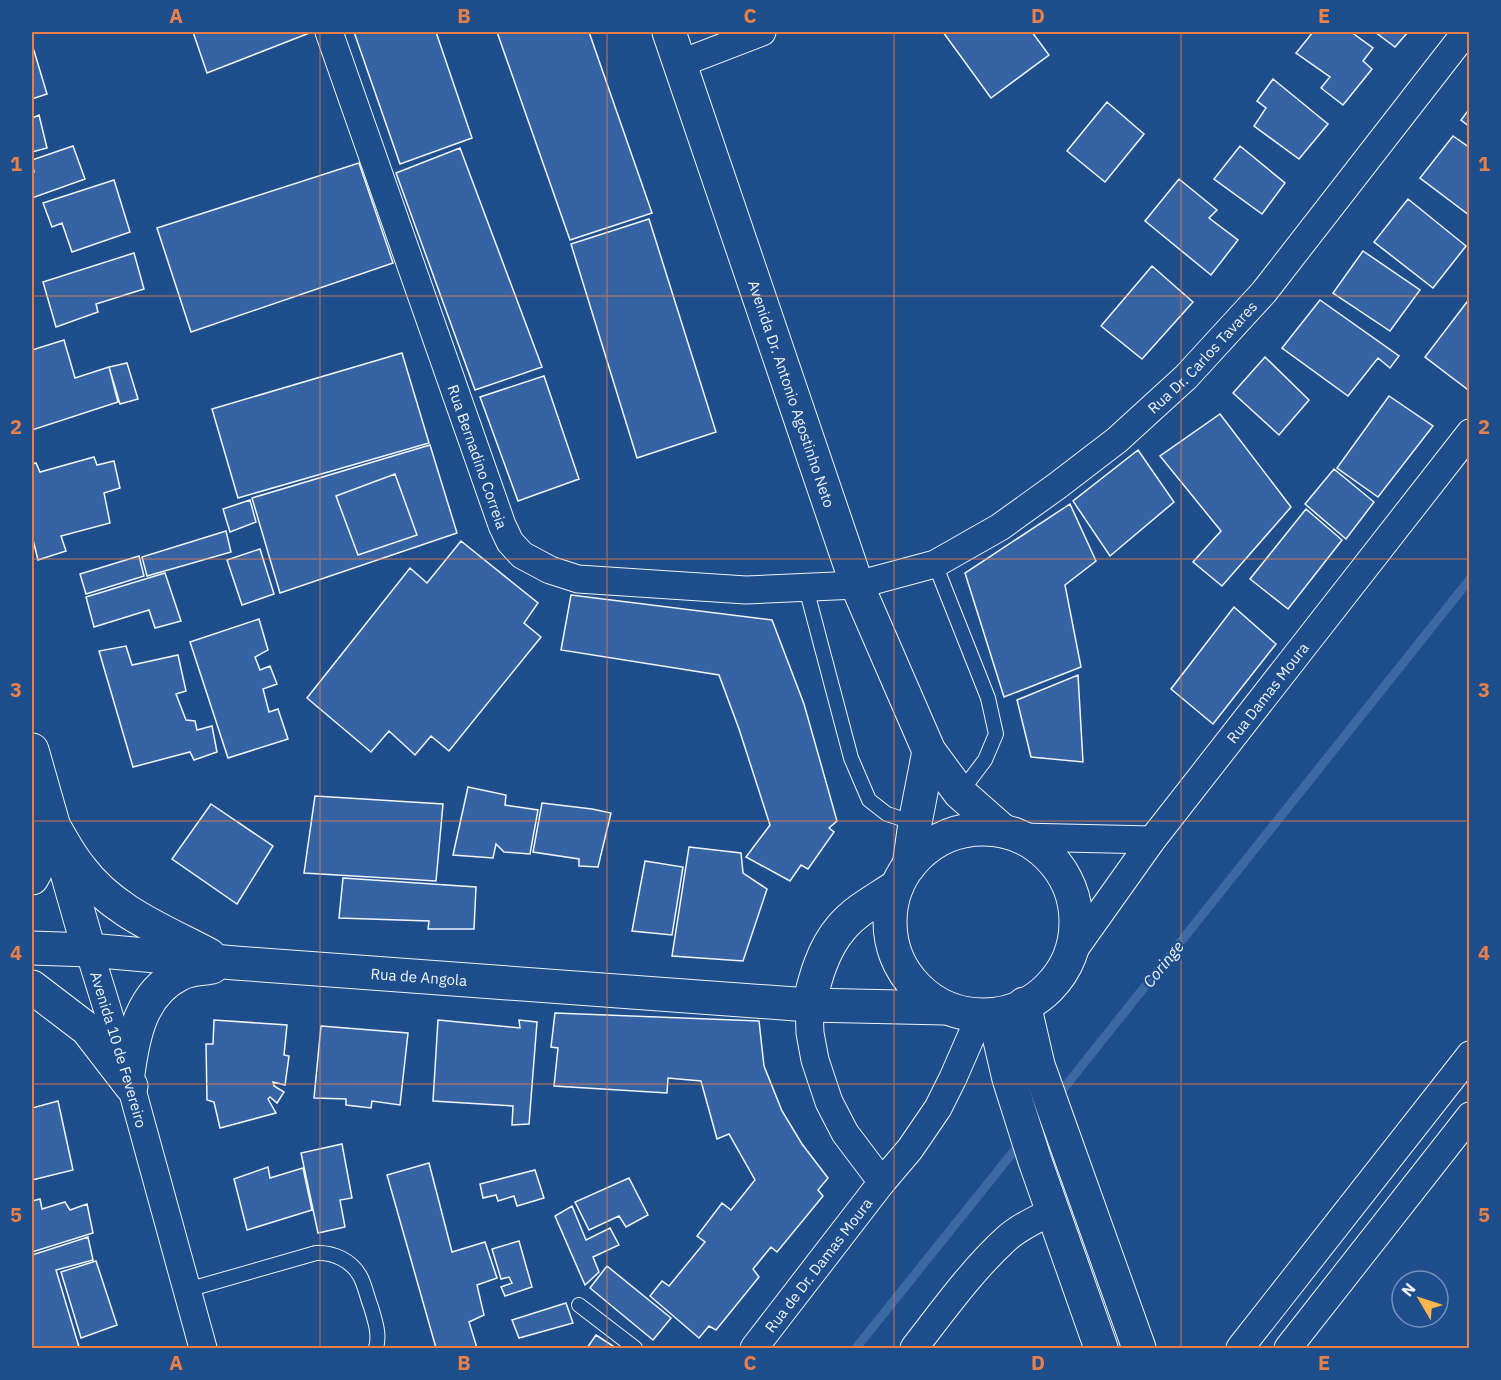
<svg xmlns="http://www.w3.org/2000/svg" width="1501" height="1380" font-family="'IBM Plex Sans',sans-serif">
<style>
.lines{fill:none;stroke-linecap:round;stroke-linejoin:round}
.stream{stroke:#3b69a3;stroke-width:9}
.building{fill:#3563a3;stroke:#f2f6ff;stroke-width:1.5}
.service-casing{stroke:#f2f6ff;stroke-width:16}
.minor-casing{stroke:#f2f6ff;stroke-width:29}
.tertiary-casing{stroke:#f2f6ff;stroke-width:35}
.service{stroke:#1f4e8c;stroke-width:14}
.minor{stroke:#1f4e8c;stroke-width:27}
.tertiary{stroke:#1f4e8c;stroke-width:33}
.grid{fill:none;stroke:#ea8049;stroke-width:1.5;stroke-opacity:0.55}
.labels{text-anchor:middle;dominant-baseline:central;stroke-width:4.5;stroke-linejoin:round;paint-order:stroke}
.street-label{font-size:15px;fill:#f2f6ff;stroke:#1f4e8c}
.water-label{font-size:16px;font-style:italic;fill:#f2f6ff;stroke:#1f4e8c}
.neatline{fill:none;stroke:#ea8049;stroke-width:2}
.grid-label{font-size:20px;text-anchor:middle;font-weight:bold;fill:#ea8049}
</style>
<rect width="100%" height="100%" fill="#1f4e8c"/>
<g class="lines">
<!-- stream -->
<path class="stream" d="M1056,1098L1470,579
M856,1348L1021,1142"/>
</g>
<!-- building -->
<path class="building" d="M193,32H312L207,73Z
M354,32H436L472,138L400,164Z
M497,32H589L652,213L570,240Z
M943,32H1032L1049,55L991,98Z
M1313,32H1351L1373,48L1363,61L1372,69L1343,105L1321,88L1330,77L1296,53Z
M1375,32H1408L1395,47Z
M32,44L47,94L32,99Z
M1273,79L1328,124L1299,159L1254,126L1266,108L1257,101Z
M1107,102L1144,134L1105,182L1067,151Z
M1470,108V127L1461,120Z
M39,115L47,148L32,152V118Z
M1453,136L1470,148L1469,215L1420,178Z
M73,146L85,179L32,198V173L34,172L32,160Z
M1240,146L1285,183L1262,214L1214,179Z
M460,148L542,367L475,390L396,173Z
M359,163L393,263L191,332L157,228Z
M1179,179L1217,210L1209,218L1238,240L1211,275L1145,221Z
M114,180L130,232L72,252L62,223L52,227L43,203Z
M1408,199L1466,246L1433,288L1374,242Z
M649,219L716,432L637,458L571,244Z
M1363,251L1420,290L1390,331L1333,293Z
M134,253L144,289L96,304L98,312L56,327L43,282Z
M1152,266L1193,302L1142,359L1101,326Z
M1470,298V386L1467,389L1425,357Z
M1320,300L1399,356L1390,368L1378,358L1348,396L1282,348Z
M64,340L75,378L109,367L118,402L32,430V350Z
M402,353L429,443L238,498L212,409Z
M1265,357L1309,400L1279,435L1233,393Z
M127,363L138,399L120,404L109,367Z
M544,376L579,479L518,501L480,397Z
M1389,396L1433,426L1378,497L1337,468Z
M1220,414L1291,507L1222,586L1193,562L1221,531L1160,456Z
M430,445L457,533L280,593L252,498Z
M1138,450L1174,502L1110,556L1073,501Z
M94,457L97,465L114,461L120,488L104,493L110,523L61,536L66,551L38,560L32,536V464L36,463L40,472Z
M1334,469L1374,502L1346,539L1305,504Z
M395,474L417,535L358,555L336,496Z
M250,500L256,522L230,532L223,509Z
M1070,504L1096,561L1065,585L1081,667L1004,697L965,573Z
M1306,509L1342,540L1288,609L1250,579Z
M226,531L231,552L147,576L142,557Z
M461,541L538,603L524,623L541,637L449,751L431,736L415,755L389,731L371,752L307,698L410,568L427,583Z
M260,549L274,594L242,605L227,560Z
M139,556L144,576L86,594L80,574Z
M165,573L181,621L155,628L149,610L94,627L86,597Z
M571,595L772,620L804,704L837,821L829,828L834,832L808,869L801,865L790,881L746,857L770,825L739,729L719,675L561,650Z
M1234,607L1276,644L1213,724L1171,689Z
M259,619L268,650L255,657L260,670L270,666L277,684L263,689L269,712L278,709L288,739L228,758L190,642Z
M126,646L132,665L178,655L186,691L176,694L186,720L195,721L197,730L212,726L217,752L194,760L190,752L133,767L99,651Z
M1078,675L1083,762L1031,757L1017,700Z
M468,787L506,795L505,805L538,810L530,854L504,852L496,844L493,858L453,855Z
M315,796L443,804L436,881L304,873Z
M542,803L592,809L611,813L598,867L579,866V859L533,852Z
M211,804L273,846L237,904L172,859Z
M689,847L741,853L743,873L767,889L743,961L672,956Z
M645,861L683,867L672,935L632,931Z
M343,878L476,887L474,929H428L429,921L339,918Z
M555,1013L759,1021L764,1066L782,1111L802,1144L828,1178L818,1190L823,1196L777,1252L771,1247L753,1269L759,1277L716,1330L709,1326L699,1338L650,1296L662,1281L669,1286L705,1242L697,1236L722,1203L731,1210L755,1180L729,1134L717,1139L701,1081L668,1078L667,1093L554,1086L558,1048L551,1047Z
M214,1020L287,1025L284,1055L289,1056L285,1085L273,1082L274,1086L284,1092L277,1103L270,1097L268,1099L276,1113L220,1128L214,1102L207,1100L206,1044H213Z
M438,1020L520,1028L519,1020L537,1022L529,1124L512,1125L513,1106L433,1101Z
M321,1026L408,1033L400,1105L372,1101L371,1108L346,1105V1099L314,1098Z
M58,1101L73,1170L32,1180V1108Z
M342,1144L352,1198L340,1200L345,1227L318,1233L301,1153Z
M429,1163L452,1252L485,1242L497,1278L477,1285L484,1315L469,1322L477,1348H436L387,1175Z
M268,1167L270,1178L303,1168L312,1210L247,1230L234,1179Z
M535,1170L544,1198L517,1206L514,1196L498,1201L496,1195L483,1198L480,1184Z
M629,1178L648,1215L626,1227L619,1216L589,1230L575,1202Z
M40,1199L42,1209L65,1202L70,1210L87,1204L93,1233L32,1252V1201Z
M572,1206L586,1240L610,1228L619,1245L593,1257L599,1272L585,1285L555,1216Z
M88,1237L93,1260L56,1270L79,1347L72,1348H32V1255Z
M519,1241L532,1287L505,1296L501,1287L512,1283L509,1277L501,1279L492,1249Z
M96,1261L117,1325L81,1338L61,1272Z
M607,1266L671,1318L653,1340L590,1288Z
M566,1303L573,1323L519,1338L512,1320Z
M596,1335L616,1348H587Z"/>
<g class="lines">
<!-- service casing -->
<g class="service-casing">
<path id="service" d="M935,564L988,698L996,734L985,760L960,793
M806,588L851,758L869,800L887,814L915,823
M187,1290L316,1253C333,1252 351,1260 360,1276C365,1285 367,1297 371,1307C375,1321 380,1334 376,1348
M579,1305L635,1348"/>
</g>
<!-- minor casing -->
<g class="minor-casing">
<g id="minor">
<path id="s1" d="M329,32L502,525L510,542L522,555L550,570L578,579L746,590L857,585L935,564L1000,527L1057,486L1117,440L1186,377L1264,292L1466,32"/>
<path d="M679,64L762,32"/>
<path d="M1021,837L1152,840"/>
<path id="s2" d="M89,950L131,1086L203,1348"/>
<path id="s3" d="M1071,954L1152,840L1470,433"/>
<path d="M809,1005L810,1033L815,1060L829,1102L845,1133L882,1182"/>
<path id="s4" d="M754,1348L882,1182L910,1149L938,1108L953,1078L980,1016"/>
<path d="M914,1348C942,1312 972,1270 1006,1239C1019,1227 1037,1219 1053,1211"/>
<path d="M1240,1348L1470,1055"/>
<path d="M1288,1348L1470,1116"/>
</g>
</g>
<!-- tertiary casing -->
<g class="tertiary-casing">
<g id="tertiary">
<path id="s5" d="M669,32L857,585L929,751L960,793L1003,831"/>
<path d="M32,750L89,950"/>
<path d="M53,825C62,840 70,856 81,869C112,911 164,931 209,955"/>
<circle cx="983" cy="922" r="93"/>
<path d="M909,866L915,823L929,751"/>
<path d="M32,878C43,860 46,837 50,816"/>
<path id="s6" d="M32,948L89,950L235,963L809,1005L945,1008"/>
<path d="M32,987L87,1029L131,1086"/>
<path d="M1024,1004L1038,1065L1139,1348"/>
<path d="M809,1005C815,978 823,949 841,928C856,910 878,899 897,886"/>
<path d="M994,1015L1009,1079L1035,1161L1101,1348"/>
<path d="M128,1074C133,1036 141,993 180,974C189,969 202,969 212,967"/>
</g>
</g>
<!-- service -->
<use href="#service" class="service"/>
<!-- minor -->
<use href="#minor" class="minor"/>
<!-- tertiary -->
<use href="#tertiary" class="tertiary"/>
</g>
<!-- grid -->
<path class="grid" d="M320,32V1348M607,32V1348M894,32V1348M1181,32V1348M32,296H1470M32,559H1470M32,821H1470M32,1084H1470"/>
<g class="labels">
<!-- street labels -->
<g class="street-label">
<text stroke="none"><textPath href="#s1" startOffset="1320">Rua Dr. Carlos Tavares</textPath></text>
<text stroke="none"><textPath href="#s5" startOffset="382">Avenida Dr. Antonio Agostinho Neto</textPath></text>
<text stroke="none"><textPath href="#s1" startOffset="450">Rua Bernadino Correia</textPath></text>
<text stroke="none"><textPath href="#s3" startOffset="327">Rua Damas Moura</textPath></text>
<text stroke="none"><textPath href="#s6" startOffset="388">Rua de Angola</textPath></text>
<text stroke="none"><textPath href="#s2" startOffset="104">Avenida 10 de Fevereiro</textPath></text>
<text stroke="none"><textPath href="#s4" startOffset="105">Rua de Dr. Damas Moura</textPath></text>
</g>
<!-- water labels -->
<g class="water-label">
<text transform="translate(1163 964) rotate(-51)">Coringe</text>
</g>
</g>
<!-- border -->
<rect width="1501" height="1380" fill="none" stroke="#1f4e8c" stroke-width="66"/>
<!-- north arrow -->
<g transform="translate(1420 1299) rotate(309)"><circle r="28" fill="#1f4e8c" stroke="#7391ba" stroke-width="1.5"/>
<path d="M0-4.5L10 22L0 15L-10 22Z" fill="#ffb74d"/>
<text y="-9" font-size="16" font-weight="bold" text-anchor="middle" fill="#f2f6ff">N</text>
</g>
<rect x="33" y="33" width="1435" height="1314" class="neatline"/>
<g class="grid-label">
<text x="176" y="23">A</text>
<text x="464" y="23">B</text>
<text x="750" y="23">C</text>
<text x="1038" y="23">D</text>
<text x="1324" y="23">E</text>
<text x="16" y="171">1</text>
<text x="1484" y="171">1</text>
<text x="16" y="434">2</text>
<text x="1484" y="434">2</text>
<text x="16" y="697">3</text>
<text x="1484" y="697">3</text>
<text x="16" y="960">4</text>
<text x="1484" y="960">4</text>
<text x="16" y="1222">5</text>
<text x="1484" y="1222">5</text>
<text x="176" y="1370">A</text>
<text x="464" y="1370">B</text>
<text x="750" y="1370">C</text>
<text x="1038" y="1370">D</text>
<text x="1324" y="1370">E</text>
</g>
</svg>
